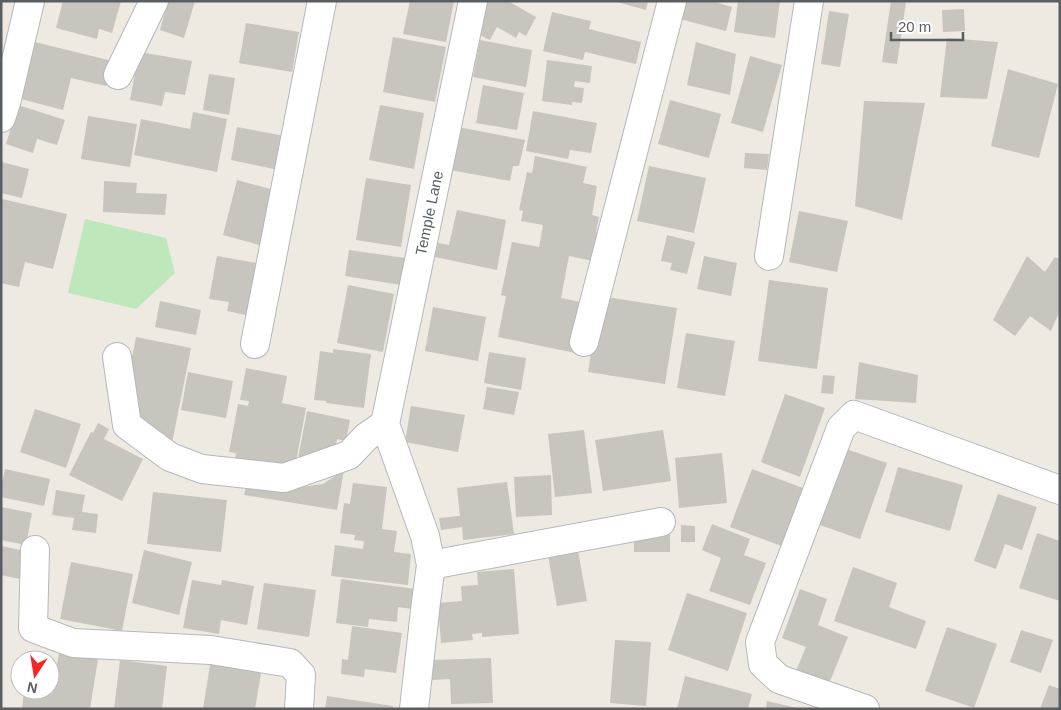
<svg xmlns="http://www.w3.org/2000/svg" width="1061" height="710" font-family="Arial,sans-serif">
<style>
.green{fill:#bee7bb}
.building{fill:#c8c4be}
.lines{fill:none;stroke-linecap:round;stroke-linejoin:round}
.minor-casing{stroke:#b4b8bc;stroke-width:30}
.minor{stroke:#fff;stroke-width:28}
.labels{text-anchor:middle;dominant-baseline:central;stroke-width:4;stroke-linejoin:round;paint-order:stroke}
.street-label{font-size:15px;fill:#595e63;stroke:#fff}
</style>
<rect width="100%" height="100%" fill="#eeeae1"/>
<!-- green -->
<path class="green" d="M85,219L166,238L175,273L136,309L68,293Z"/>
<!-- building -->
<path class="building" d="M63,1H121L112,33L99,29L97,39L56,28Z
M168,1H195L184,38L160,30Z
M410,1H454L446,42L403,34Z
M488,1H508L536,17L526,36L519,32L516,38L497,27L490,40L472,31Z
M613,1H648L646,10Z
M677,1H711L732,7L726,31L672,17Z
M738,1H780L775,38L734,32Z
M891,1L906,2L897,64L882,62Z
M964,9L965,31L943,32L942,10Z
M829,11L849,14L840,67L821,64Z
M552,12L591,21L589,29L641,42L636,64L585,52L583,60L543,51Z
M246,23L299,32L292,72L239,63Z
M393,37L446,47L435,102L383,92Z
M947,38L998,42L987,99L940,97Z
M480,40L532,50L526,87L473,77Z
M31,41L112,61L106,86L71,78L63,110L17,98Z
M696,42L736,54L730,95L687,85Z
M139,52L192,61L185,95L165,92L162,106L130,100Z
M750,56L782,65L763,132L731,123Z
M547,60L592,66L590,83L575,81L574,87L584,88L582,103L572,102V105L542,101Z
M1008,69L1058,84L1039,158L991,146Z
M209,74L235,78L229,115L203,110Z
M483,85L524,93L517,130L476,123Z
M670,100L721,114L709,158L658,144Z
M864,101L925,103L902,220L855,206Z
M18,105L65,120L57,145L37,139L33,153L6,144Z
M380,105L424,113L414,169L369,160Z
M533,111L597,123L591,153L570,150L568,159L526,151Z
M193,112L227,119L217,172L134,155L141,119L190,129Z
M88,116L137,124L130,167L81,159Z
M237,127L290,137L283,171L231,160Z
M458,127L525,140L519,166H513L510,181L450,170Z
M745,153L769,154L767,170L744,168Z
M535,156L587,167L583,183L597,186L592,215L599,217L596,232L599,233L593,261L569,256L561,298L585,303L575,353L498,337L506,296L501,295L512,242L539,247L543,225L521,221L523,211L519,210L527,172L532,173Z
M1,162L29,169L22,198L1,193Z
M649,166L706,178L694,233L637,221Z
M366,178L411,185L401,247L356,240Z
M237,180L274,190L260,245L223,235Z
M104,181L137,183L136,193L167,194L165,215L103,212Z
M2,199L67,214L53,269L25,262L19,287L1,283Z
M457,210L506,220L497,270L435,257L438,243L449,245Z
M799,211L848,221L837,272L789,262Z
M667,235L695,242L687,274L670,270L672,263L661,261Z
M349,250L405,258L401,285L345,276Z
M217,256L261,264L251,316L227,311L229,302L209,299Z
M704,256L737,263L731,296L697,289Z
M1027,256L1045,272L1055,257L1060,259V310L1051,331L1030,316L1015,336L993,320Z
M769,280L828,288L817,369L758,361Z
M348,285L394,294L383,352L337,343Z
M600,296L677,308L665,384L588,372Z
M160,301L201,310L196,335L155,327Z
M433,307L486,317L478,361L425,351Z
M686,333L735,341L725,396L677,388Z
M136,337L191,348L172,443L142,425L143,418L135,417L138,404L132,403L126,387Z
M333,349L371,354L364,408L326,403V401L314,400L320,351L333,353Z
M489,352L526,358L521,390L484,383Z
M859,362L918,375L916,403L855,399Z
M246,368L287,376L282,403L306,408L295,467L272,462L271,471L234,464L236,453L229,452L238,404L248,406L249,401L240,400Z
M188,372L233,381L226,418L181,410Z
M823,375L835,376L833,394L821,393Z
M487,387L519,392L514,415L483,409Z
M785,394L825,408L800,477L761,462Z
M411,406L465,415L458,452L405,442Z
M35,409L81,424L66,468L20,452Z
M307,411L350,420L346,441L337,439L335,450L297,464Z
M98,423L109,429L104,439L143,459L122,501L69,475L91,432L93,433Z
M584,430L592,493L555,497L548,434Z
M663,430L671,481L603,491L595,440Z
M840,447L887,463L860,539L814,523Z
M722,453L727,503L679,508L675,458Z
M898,467L963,485L950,531L885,512Z
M5,469L50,479L44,506L1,497V487Z
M752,469L803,488L782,546L730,527Z
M344,470L337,510L244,495L246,487L294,488L323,484Z
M551,475L552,515L516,517L514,477Z
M507,482L514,534L463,540L462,527L441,530L439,518L460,516L457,488Z
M353,483L387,487L382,529L397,531L394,552L411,554L408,585L331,576L335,545L363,549L364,541L354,540L355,535L340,533L344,503L350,504Z
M56,490L85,495L82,512L98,514L96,533L72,530L74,518L52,515Z
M153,492L227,500L221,552L147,544Z
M998,494L1037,507L1022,550L1005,544L996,569L974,561Z
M1,507L32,513L26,545L1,540Z
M712,524L750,539L744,555L766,563L750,605L709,591L721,558L702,550Z
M681,525L695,526V542H681Z
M634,528H670V552H634Z
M1037,533L1060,541V601L1019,588Z
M577,545L587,601L557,606L547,550Z
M1,546L25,551L20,579L1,575Z
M144,550L192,562L179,615L132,603Z
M71,562L133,574L122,631L60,619Z
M853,567L897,583L889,607L926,621L916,649L834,621Z
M514,569L519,634L482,637V633L472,634L473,640L441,643L438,603L462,601L461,586L478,585L477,572Z
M341,579L415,589L413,609L398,607L397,622L369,619L368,627L336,623Z
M192,580L221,585L222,580L254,586L247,625L221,620L219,634L183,628Z
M264,583L316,590L309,637L257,629Z
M800,589L827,599L818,625L848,637L828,686L795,673L806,647L782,638Z
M687,593L747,613L728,671L668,650Z
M352,626L402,633L396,673L365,669L364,677L341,674L342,659L348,660Z
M947,627L997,644L974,708L925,691Z
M1021,630L1053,640L1041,673L1010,662Z
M615,640L651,642L646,706L610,703Z
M59,653L98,659L90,709H22L24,690H50V664L57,665Z
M491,658L493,703L451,704L450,679L432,680V660Z
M211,659L262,667L255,709H203Z
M120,660L167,666L162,709H114Z
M685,676L752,694L748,709H677Z
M1049,685L1060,689V709H1040Z
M327,696L393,706V709H325Z
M767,701L797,708L796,709H766Z"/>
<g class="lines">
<!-- minor casing -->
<g class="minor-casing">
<path id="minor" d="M118,75L154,1
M1,118L6,103L30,1
M769,256L809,1
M584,342L672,1
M255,344L322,1
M117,357L127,425L170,457L202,469L284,478L349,455L366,437L385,424
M385,424L473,1
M385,424L425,536L431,565L426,602L414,709
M35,550L33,628L73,643L211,650L290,663L301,675L299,709
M431,565L661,522
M865,709L779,679L763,664L760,642L841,428L854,415L1060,490"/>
</g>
<!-- minor -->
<use href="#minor" class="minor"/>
</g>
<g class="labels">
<!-- street labels -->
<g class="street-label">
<text transform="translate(429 213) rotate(-78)">Temple Lane</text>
</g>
</g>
<!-- border -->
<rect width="1061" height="710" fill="none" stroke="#595e63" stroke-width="5"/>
<!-- north arrow -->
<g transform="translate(35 675) rotate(192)"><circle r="24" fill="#ffffff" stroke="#bdbfc1"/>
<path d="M0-4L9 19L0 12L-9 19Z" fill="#f32621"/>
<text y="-8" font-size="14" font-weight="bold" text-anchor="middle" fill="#595e63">N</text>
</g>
<!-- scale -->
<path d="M891 32v8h72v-8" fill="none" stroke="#595e63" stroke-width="2.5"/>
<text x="898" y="32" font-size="15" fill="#595e63" stroke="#ffffff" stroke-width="4" paint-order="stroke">20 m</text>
</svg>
